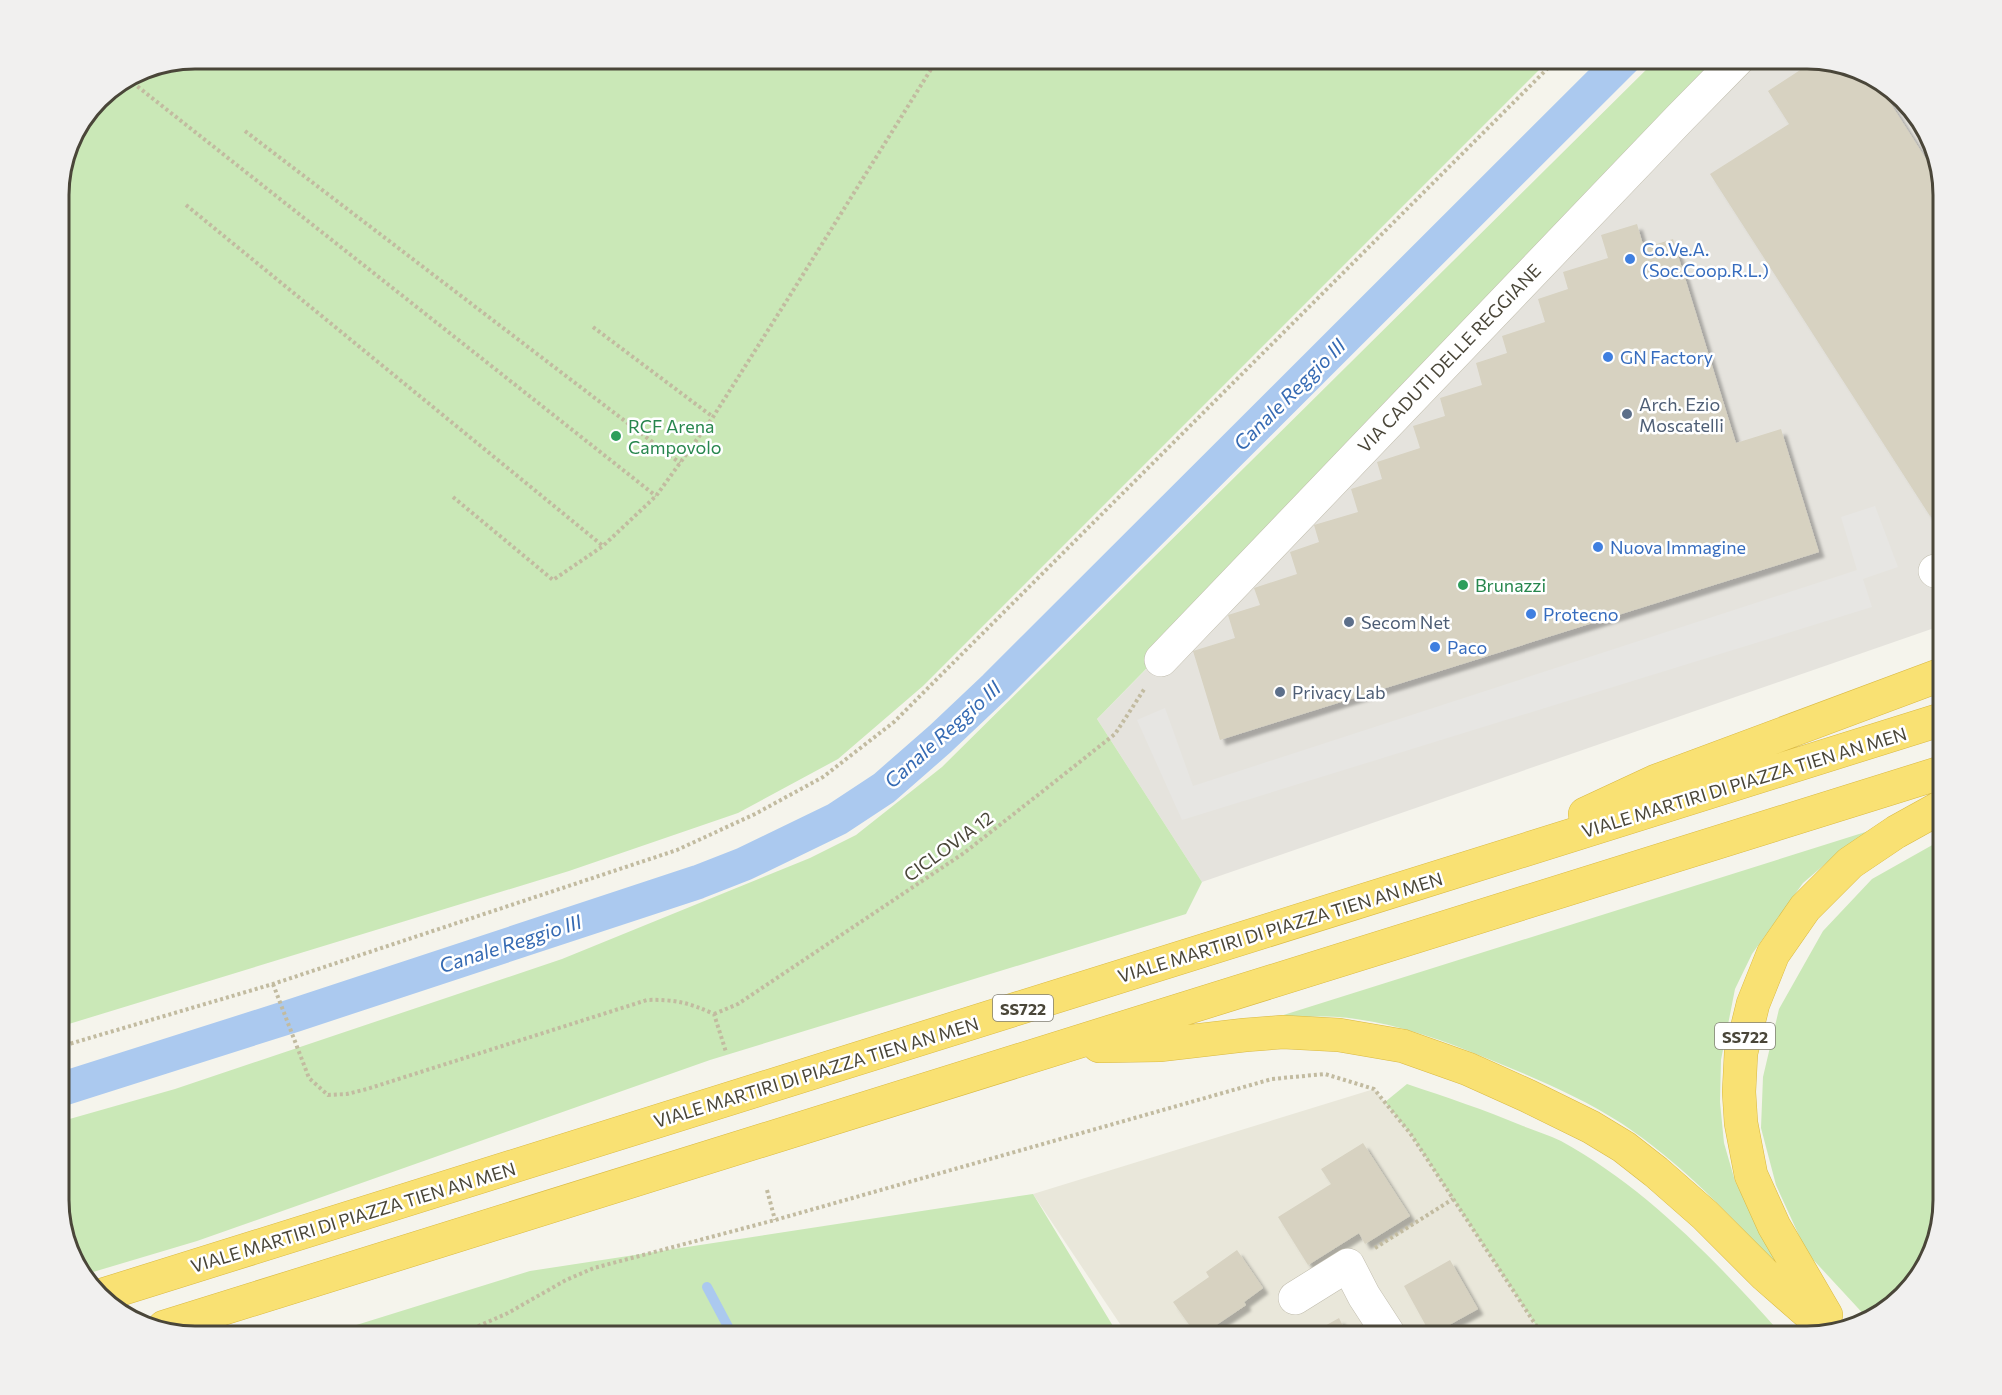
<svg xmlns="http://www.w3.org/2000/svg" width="2002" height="1395" font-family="Commissioner,sans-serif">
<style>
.residential{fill:#e9e7da}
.industrial{fill:#e5e3dd}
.green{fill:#cae8b7}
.parking{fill:#e7e6e3}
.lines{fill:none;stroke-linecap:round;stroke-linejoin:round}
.stream{stroke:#abc9ef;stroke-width:10}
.canal{stroke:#abc9ef;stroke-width:34}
.building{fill:#d7d2c1;filter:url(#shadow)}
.street-casing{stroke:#c1bdae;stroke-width:34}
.highway-casing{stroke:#d9b942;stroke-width:34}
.path{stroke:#c2bba0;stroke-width:4;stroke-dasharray:3 3;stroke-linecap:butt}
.street{stroke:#fff;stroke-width:33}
.highway{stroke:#f9e173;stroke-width:33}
.shop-dot{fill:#3f7fe0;stroke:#fff;stroke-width:2}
.service-dot{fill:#5c6f8a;stroke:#fff;stroke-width:2}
.leisure-dot{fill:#2e9e5b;stroke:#fff;stroke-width:2}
.labels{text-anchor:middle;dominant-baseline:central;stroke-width:5;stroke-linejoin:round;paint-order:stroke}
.shield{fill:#fff;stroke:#807e74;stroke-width:1.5}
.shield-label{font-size:16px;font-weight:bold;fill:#4a4639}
.shop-label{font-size:18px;fill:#366cbe;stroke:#fff;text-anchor:start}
.street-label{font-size:18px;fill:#4a4639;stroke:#fff}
.service-label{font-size:18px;fill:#4e5e75;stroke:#fff;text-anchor:start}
.leisure-label{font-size:18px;fill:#27864d;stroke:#fff;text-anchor:start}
.water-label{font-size:20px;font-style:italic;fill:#356ab3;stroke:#fff}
.rim{fill:none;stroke:#4a4639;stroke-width:3}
</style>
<defs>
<filter id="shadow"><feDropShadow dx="5.5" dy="5.5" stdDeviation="1.5" flood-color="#0004"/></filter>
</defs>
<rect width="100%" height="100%" fill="#f5f4ec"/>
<!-- residential -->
<path class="residential" d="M1374,1089L1410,1133L1543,1336H1128L1033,1194Z"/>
<!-- industrial -->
<path class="industrial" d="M1749,59H1807L1883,82L1929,134L1943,194V625L1202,882L1097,719Z"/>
<!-- green -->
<path class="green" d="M195,58H1550V59L923,686L838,759L738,813L569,871L59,1027V186L69,142L99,98L143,69Z
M1657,59H1743L1097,719L1202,882L1186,914L710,1060L197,1241L83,1275L77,1268L59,1209V1122L175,1089L562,959L810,858L856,835L942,767Z
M1875,829L1838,853L1803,883L1752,954L1735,989L1721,1060L1720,1102L1724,1143L1735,1181L1781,1271C1735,1219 1680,1162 1621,1123C1579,1096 1533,1077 1486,1058C1445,1041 1401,1025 1356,1019C1330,1015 1301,1017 1274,1018Z
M1943,839V1201L1920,1276L1875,1318L1869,1320L1807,1253L1776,1185L1761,1128L1763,1077L1779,1009L1823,931L1872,879Z
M1407,1084C1446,1097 1485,1110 1523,1126C1536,1131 1549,1135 1561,1141C1648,1189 1718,1263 1783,1336H1543L1410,1133L1385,1102Z
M1033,1194L1119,1336H321L530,1271Z"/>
<!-- parking -->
<path class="parking" d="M1875,506L1898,567L1863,579L1872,607L1182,820L1137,720L1165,708L1193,786L1857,570L1841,517Z"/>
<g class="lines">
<!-- stream -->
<path class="stream" d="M707,1287L733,1336"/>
<!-- canal -->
<path class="canal" d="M59,1090L295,1015L698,882L744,864L837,819L884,788L940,739L995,687L1625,58"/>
</g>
<!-- building -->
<path class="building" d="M1814,61L1875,79L1940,181L1943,194V507L1930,516L1710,174L1789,124L1768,91Z
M1637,224L1644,248L1673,239L1736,443L1781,429L1819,552L1220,740L1193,651L1235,638L1228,615L1260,605L1254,588L1297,574L1290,552L1319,542L1314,525L1358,512L1351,489L1382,479L1377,462L1420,448L1413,426L1445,416L1440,398L1482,385L1476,363L1507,353L1502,336L1545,322L1538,299L1568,289L1563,272L1608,258L1601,235Z
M1363,1143L1410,1216L1365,1244L1359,1233L1308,1265L1278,1217L1331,1184L1321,1169Z
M1237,1250L1263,1288L1244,1302L1246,1305L1200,1336H1197L1173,1302L1209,1277L1206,1272Z
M1450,1260L1478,1309L1431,1335L1404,1286Z
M1339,1318L1348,1336H1307Z"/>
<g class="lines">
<!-- street casing -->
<g class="street-casing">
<path id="street" d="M1935,571L1943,569
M1161,660L1680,118L1739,58
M1295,1298L1348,1265L1364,1296L1390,1336"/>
</g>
<!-- highway casing -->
<g class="highway-casing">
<path id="highway" d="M1585,814L1656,781L1943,674
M1099,1046L1159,1045L1245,1035L1283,1032L1339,1035L1403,1046L1468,1069L1528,1096L1591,1127L1624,1147L1656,1172L1705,1215L1765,1275L1829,1331
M102,1295L1943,719
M1826,1315L1774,1226L1751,1175L1741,1123L1739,1092L1741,1053L1753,1004L1773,954L1805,908L1850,863L1896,832L1943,806
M164,1327L1943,772"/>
</g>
<!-- path -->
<path class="path" d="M128,79L656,496
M245,131L680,463
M186,205L603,546
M593,327L713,417
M453,497L553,580L603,546L656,496L680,463L713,417L789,297L938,58
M273,984L309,1078L328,1095L347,1094L367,1089L647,1000C674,999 690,1003 714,1014L726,1052
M714,1014L738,1004L964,853L1043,791L1115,734L1145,688
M59,1047L273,984L677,850L755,814L823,777L894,722L1558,58
M767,1190L775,1220
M1375,1248L1453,1199
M456,1336L508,1313L566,1280L594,1268L775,1220L1272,1079L1325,1074L1374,1089L1410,1133L1543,1336"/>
<!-- street -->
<use href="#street" class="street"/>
<!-- highway -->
<use href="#highway" class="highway"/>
</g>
<!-- markers -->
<g class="shop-dot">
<circle cx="1630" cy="259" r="6"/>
<circle cx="1608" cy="357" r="6"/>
<circle cx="1598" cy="547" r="6"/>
<circle cx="1531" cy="614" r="6"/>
<circle cx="1435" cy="647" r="6"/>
</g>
<g class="service-dot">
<circle cx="1627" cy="414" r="6"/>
<circle cx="1349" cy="622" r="6"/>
<circle cx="1280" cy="692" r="6"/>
</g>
<g class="leisure-dot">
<circle cx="616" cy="436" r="6"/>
<circle cx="1463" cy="585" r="6"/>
</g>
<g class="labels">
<!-- shield labels -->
<g class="shield">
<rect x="993" y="995" width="60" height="26" rx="4.5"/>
<rect x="1715" y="1023" width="60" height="26" rx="4.5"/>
</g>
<g class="shield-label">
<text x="1023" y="1008">SS722</text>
<text x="1745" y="1036">SS722</text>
</g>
<!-- shop labels -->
<g class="shop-label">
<text x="1642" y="249">Co.Ve.A.<tspan x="1642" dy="21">(Soc.Coop.R.L.)</tspan></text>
<text x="1620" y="357">GN Factory</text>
<text x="1610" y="547">Nuova Immagine</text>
<text x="1543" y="614">Protecno</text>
<text x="1447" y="647">Paco</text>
</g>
<!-- street labels -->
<g class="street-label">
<text transform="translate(1449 358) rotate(-46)">VIA CADUTI DELLE REGGIANE</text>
<text transform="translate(1744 782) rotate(-17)">VIALE MARTIRI DI PIAZZA TIEN AN MEN</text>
<text transform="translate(948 846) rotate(-36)">CICLOVIA 12</text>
<text transform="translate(1280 927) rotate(-17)">VIALE MARTIRI DI PIAZZA TIEN AN MEN</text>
<text transform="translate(816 1072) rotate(-17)">VIALE MARTIRI DI PIAZZA TIEN AN MEN</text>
<text transform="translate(353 1217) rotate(-17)">VIALE MARTIRI DI PIAZZA TIEN AN MEN</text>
</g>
<!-- service labels -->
<g class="service-label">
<text x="1639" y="404">Arch. Ezio<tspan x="1639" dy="21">Moscatelli</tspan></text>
<text x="1361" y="622">Secom Net</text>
<text x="1292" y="692">Privacy Lab</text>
</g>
<!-- leisure labels -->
<g class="leisure-label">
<text x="628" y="426">RCF Arena<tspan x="628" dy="21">Campovolo</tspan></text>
<text x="1475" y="585">Brunazzi</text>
</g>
<!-- water labels -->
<g class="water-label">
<text transform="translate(1289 394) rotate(-45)">Canale Reggio III</text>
<text transform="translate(942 734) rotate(-42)">Canale Reggio III</text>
<text transform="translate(510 943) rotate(-18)">Canale Reggio III</text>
</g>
</g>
<!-- crop -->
<path d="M0 0H2002V1395H0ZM195 69H1807A126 126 0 0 1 1933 195V1200A126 126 0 0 1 1807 1326H195A126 126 0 0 1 69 1200V195A126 126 0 0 1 195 69Z" fill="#f1f0ef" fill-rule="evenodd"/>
<path class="rim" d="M195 69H1807A126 126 0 0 1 1933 195V1200A126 126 0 0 1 1807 1326H195A126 126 0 0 1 69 1200V195A126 126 0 0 1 195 69Z"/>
</svg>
